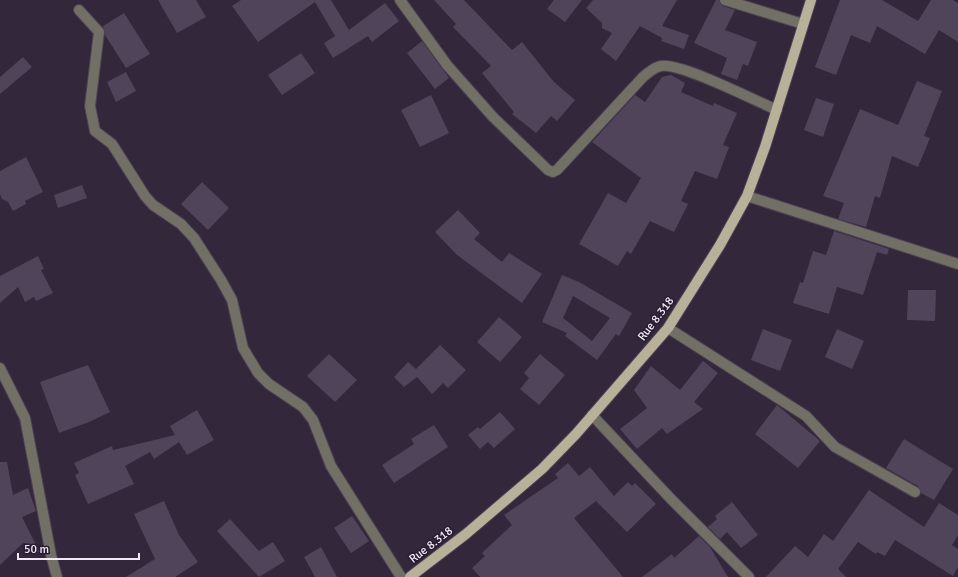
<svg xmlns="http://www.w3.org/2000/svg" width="958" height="577" font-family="Signika,sans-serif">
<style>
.building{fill:#50445a;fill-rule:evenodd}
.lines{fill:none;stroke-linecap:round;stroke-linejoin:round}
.minor-casing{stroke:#4d4255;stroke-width:12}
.major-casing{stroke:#4d4255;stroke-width:12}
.minor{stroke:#726f64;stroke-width:10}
.major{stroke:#b8b19a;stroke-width:10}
.labels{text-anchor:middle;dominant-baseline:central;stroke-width:3;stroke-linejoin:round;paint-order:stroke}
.street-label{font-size:12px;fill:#f0e9f6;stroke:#281d31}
</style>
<rect width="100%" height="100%" fill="#32273b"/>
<!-- building -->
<path class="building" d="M158,0H196L206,17L177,33Z
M241,0H331L349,30L385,3L399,21L372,42L368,36L333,58L324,43L335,36L315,2L258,42L232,6Z
M434,0H464L512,50L522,42L554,82L575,100L557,121L551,116L536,133L512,114L514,112L482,73L491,66L453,27L456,24Z
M554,0H582L565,22L547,9Z
M593,0H677L662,26L689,35L684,49L661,41L662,38L640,26L616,61L601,49L612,33L602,28V23L586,8Z
M716,0H719L723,6L735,10L725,30L757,42L748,66L743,64L737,80L721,74L727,58L694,43Z
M840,0H882L918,21L931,0H953L958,3V42L939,30L925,54L877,26L870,43L851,35L836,75L815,67Z
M124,13L150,54L126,68L105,35L103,26Z
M422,41L449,78L435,89L407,53Z
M301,53L315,73L282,95L268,75Z
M23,57L32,67L0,94V77Z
M126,72L136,91L116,102L107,82Z
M671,75L685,83L681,92L713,106L714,103L737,113L723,145L729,147L717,179L695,171L681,201L688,204L674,232L650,221L631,254L627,251L618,266L579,244L608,193L626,203L641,178L592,142L635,95L645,102L662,77Z
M917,81L942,91L924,136L930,138L918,167L892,156L880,198L875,196L866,227L838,219L844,203L823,196L860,109L898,125Z
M431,95L449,133L420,147L401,110Z
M816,98L834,104L823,137L804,130Z
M26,157L43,192L25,201L26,204L13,211L8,202L2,199L0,194V171Z
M202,182L229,208L208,230L181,204Z
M82,185L87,198L58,208L54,195Z
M458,210L480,233L474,239L502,262L509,253L542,274L522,303L457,255L435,232Z
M834,231L889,249L887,255L877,252L863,295L837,287L829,314L793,303L800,282L803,283L813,251L826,255Z
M38,256L44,269L41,270L53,293L36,301L34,297L25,302L18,287L0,303V276Z
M562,275L579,282L632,313L619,336L616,334L597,360L565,336L567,333L542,322ZM573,296L610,318L592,341L563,318Z
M908,290H936L935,321L907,320Z
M499,317L522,337L500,362L477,342Z
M763,329L792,340L780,371L751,360Z
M837,329L864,341L852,369L825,357Z
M440,345L466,370L448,388L443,383L432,394L417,377L404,387L394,377L408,362L416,369Z
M329,354L357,380L335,402L307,376Z
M540,354L565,375L539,405L520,389L529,378L524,373Z
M703,361L718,373L694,402L703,409L667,434L662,428L637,449L620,429L647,408L634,390L651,366L680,390Z
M88,365L110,412L89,422L59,433L40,382Z
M777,405L820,441L798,468L755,434Z
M197,410L214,440L187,455L179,442L154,459L150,452L125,466L134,484L88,504L75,475L79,473L74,463L112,446L113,450L175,435L170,426Z
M500,412L515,429L494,448L488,442L480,449L468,435L478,427L480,429Z
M434,425L448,447L394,483L382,465L414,444L411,439Z
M904,439L953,469L934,500L921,493L918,486L886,468Z
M0,462H7L13,495L28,488L36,511L22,517L40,553L23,543L0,565Z
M568,463L579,476L590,467L614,496L628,482L632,486L635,483L656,504L627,532L596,501L574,518L623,577H480L472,568L485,556L482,553L512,525L504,515L558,478L555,474Z
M869,490L924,527L939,503L958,515V535L952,545L958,549V567L953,576L895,540L885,556L877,552L876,554L858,542L838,569L846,577H766L795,546L808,557L824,534L833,541Z
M164,501L179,535L198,562L175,577H126L155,559L134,514Z
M732,502L758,535L741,548L727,532L720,539L708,527L717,519L715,516Z
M352,516L369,541L351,553L334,528Z
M230,519L259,551L273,542L285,561L259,577L217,531Z
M699,536L710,547L728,577H642L672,554L674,558Z
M321,547L337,577H315L304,557Z"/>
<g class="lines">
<!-- minor casing -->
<g class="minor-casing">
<path id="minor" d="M400,0L447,65L493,117L548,170L553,172L557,170L643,77C648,73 654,67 661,66C680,62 756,101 777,110
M725,0L803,24
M79,10L99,32L90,106L95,131L112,144L145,196L153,205L181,224L194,238L221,280L232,300L243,348L258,373L269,384L303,407L313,420L331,466L401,577
M747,196L958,264
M668,328L806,416L835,447L915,492
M0,368L25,418L51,555L57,577
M592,415L671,499L749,577"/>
</g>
<!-- major casing -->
<g class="major-casing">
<path id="major" d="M410,577L466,534L542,469L576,434L668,328L720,245L747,196L765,147L811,0"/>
</g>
<!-- minor -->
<use href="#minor" class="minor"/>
<!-- major -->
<use href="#major" class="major"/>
</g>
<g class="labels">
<!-- street labels -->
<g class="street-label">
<text transform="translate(656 319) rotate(-53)">Rue 8.318</text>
<text transform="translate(431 545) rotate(-38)">Rue 8.318</text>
</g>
</g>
<!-- scale -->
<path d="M18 553v6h121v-6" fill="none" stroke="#f0e9f6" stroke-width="2"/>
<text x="24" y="553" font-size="12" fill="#f0e9f6" stroke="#281d31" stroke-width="3" paint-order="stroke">50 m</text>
</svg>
